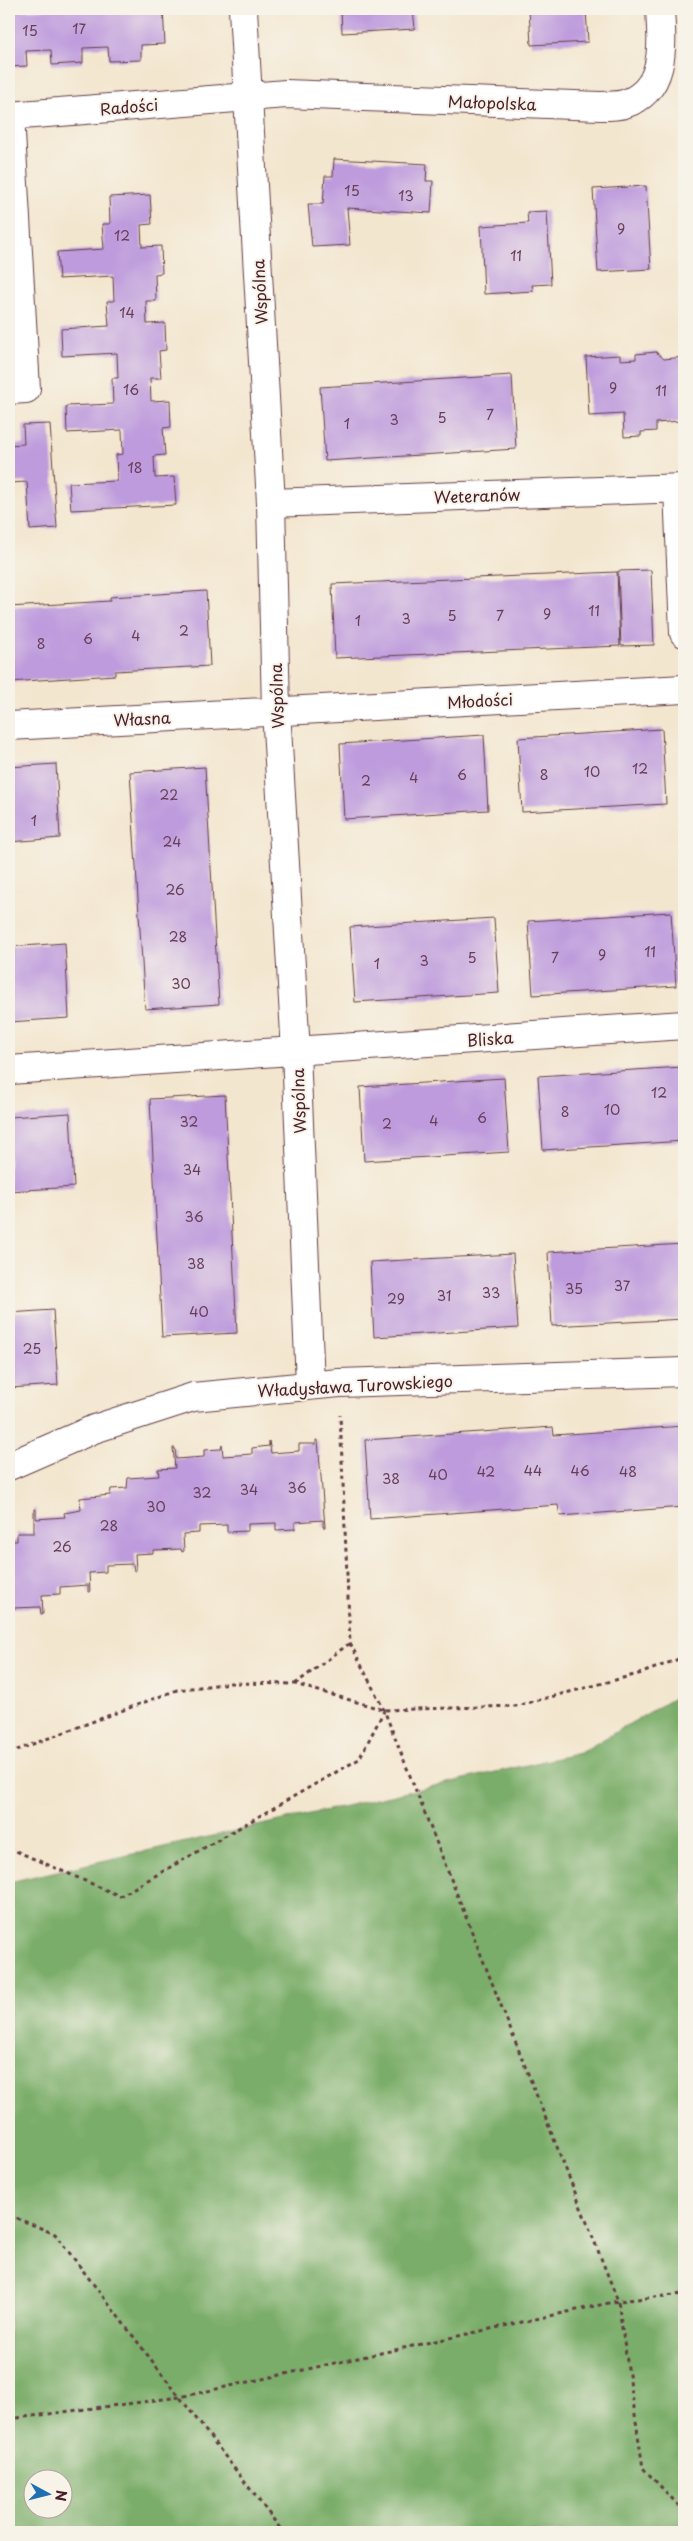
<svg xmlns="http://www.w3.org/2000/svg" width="693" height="2541" font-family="'Playpen Sans',sans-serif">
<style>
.forest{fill:#7aad69;stroke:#62664a;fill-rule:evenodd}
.building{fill:#be9bdd}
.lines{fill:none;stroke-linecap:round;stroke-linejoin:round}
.street-casing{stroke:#633d44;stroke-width:30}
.path{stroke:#633d44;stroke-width:3;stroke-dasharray:4 4;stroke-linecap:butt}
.street{stroke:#fff;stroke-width:28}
.labels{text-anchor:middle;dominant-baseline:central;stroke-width:4;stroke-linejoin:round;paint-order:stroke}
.number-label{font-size:14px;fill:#673e58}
.street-label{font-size:16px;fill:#4a1f2b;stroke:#f7f3e8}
</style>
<rect width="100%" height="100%" fill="#f7f3e8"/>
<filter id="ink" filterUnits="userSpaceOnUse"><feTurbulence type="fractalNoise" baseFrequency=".02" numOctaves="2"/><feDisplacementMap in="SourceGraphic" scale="10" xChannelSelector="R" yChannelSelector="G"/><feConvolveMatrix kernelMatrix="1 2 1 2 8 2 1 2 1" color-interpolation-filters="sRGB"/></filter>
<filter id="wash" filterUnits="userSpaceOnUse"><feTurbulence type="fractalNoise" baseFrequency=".0096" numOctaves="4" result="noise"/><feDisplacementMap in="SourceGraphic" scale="20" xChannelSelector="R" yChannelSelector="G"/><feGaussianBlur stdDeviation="1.12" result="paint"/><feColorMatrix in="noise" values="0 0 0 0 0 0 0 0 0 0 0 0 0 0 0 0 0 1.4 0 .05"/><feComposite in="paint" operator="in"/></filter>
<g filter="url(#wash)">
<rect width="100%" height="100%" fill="#f3e6cf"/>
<!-- forest -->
<path class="forest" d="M684,1692V2532H9V1882L580,1753ZM32,2478H62V2508H32Z"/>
<g id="blocks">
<!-- building -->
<path class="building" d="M58,9H163L165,44L141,45V60L109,61L108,47L83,48V63L52,65L51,50L26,51L27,66L9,67V11Z
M341,9H413L415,29L342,33Z
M529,9H586L588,42L531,45Z
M334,159L427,164L426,181H433L431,213L347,208L350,245L312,247L308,204H323L325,176H333Z
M646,186L651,269L598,272L593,189Z
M150,195L152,224L141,225L142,247L161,246L162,273L155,274L156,301H146L147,324L165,323L166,350L159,351L161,378H150L151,401L170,400L171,427L163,428L165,455L154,456L155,478L174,477L176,505L71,510L69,483L117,481L116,455L123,454L122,430L67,433L66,406L113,404L112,378H118L117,353L62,356L61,329L109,326L107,301H114L113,276L59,279L57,252L104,249L102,224H110L109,197Z
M547,211L551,284L532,285L533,291L484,294L481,226L528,223L527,212Z
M656,352L664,359L684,357V430H681L680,421L656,423V431L641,432V436L624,437L623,414L589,416L586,357L620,355V360L636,359V354Z
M512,375L516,449L325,461L320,387Z
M50,424L57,528L30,530L27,482L9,483V445L24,444L23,425Z
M651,570L654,645L621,646L618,571Z
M617,572L620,646L335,658L332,584Z
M206,591L210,666L115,671V675L9,682V607L110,601V597Z
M662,729L666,804L522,812L518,738Z
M484,735L488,810L344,819L340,744Z
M56,764L60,838L9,842V767Z
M205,767L219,1004L145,1009L130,772Z
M671,912L676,986L533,995L528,921Z
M494,918L499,993L355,1002L350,927Z
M65,943L69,1018L9,1022V947Z
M682,1067L684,1141L543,1150L538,1076Z
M504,1078L509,1152L364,1161L360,1087Z
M225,1095L237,1333L162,1337L150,1099Z
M70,1113L74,1187L9,1191V1117Z
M684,1244V1319L552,1326L548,1252Z
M513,1254L518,1328L374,1337L370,1262Z
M53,1310L58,1385L9,1388V1313Z
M684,1426V1507L560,1516L558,1505L370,1519L365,1440L553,1427L554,1435Z
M316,1440H318L325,1527H323V1520L295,1522V1529L276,1530V1523L248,1524V1531L227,1532V1525L199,1526V1533L183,1534L184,1551L182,1552L181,1549L153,1550V1553L135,1554L136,1570L134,1571L133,1564L106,1565V1572L89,1573L90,1592H88V1585L60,1587V1594L42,1595L43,1614H41L40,1607L12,1608V1615H9V1541H17V1533H34V1509H36V1519L65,1517L64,1513L81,1510L80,1498L110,1495L111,1489L127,1488L128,1478L159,1476L158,1469L175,1468L173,1448H175L176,1459L204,1457V1450L221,1449L222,1445L223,1456L252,1454V1448L269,1446V1441L271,1453L299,1451V1444H316Z"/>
</g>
</g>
<g filter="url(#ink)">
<use href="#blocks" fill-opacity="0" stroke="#633d44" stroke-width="1"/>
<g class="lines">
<!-- street casing -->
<g class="street-casing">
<path id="street" d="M243,9L271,503L276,710L296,1052L310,1384
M9,116L286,94L600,106C608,106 617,106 624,104C667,91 662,44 660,9
M9,390L26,389L10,116
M678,489L684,633
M271,503L684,488
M9,726L684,689
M9,1070L684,1025
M9,1466L94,1429L193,1397L339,1383L684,1372"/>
</g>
<!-- path -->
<path class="path" d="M350,1643L384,1710L618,2301L643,2468L684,2511
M295,1684L350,1643L340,1415
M9,1753L177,1690L230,1683L295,1684L384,1710L516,1706L642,1673L684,1657
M9,1848L120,1896L359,1759L384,1711
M9,2215L55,2234L283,2532
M9,2419L180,2397L618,2301L684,2294"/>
<!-- street -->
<use href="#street" class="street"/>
</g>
</g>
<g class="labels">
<!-- number labels -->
<g class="number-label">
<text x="79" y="28">17</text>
<text x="30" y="30">15</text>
<text x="352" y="190">15</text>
<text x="406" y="195">13</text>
<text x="621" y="228">9</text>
<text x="122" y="235">12</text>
<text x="516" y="255">11</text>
<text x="127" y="312">14</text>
<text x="613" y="387">9</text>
<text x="131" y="389">16</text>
<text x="661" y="390">11</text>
<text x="490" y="414">7</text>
<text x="442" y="417">5</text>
<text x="394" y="419">3</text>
<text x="347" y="423">1</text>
<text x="135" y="467">18</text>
<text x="594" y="610">11</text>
<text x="547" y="613">9</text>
<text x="452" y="615">5</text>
<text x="500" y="615">7</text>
<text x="406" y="618">3</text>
<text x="358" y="620">1</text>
<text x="184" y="630">2</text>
<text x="136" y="635">4</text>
<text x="88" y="638">6</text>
<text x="41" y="643">8</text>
<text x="640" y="768">12</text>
<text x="592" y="771">10</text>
<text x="462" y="774">6</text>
<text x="544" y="774">8</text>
<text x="414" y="777">4</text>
<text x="366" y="780">2</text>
<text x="169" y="794">22</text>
<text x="34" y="820">1</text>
<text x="172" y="841">24</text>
<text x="175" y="889">26</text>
<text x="178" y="936">28</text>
<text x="650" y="951">11</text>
<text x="602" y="954">9</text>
<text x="472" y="957">5</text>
<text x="555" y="957">7</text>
<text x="424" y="960">3</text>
<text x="377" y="963">1</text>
<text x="181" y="983">30</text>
<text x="659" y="1092">12</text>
<text x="612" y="1109">10</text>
<text x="565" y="1111">8</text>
<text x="482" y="1117">6</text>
<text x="434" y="1120">4</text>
<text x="189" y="1121">32</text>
<text x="387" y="1123">2</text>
<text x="192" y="1169">34</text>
<text x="194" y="1216">36</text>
<text x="196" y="1263">38</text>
<text x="622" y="1285">37</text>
<text x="574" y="1288">35</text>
<text x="491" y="1292">33</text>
<text x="444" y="1295">31</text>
<text x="396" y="1298">29</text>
<text x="199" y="1311">40</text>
<text x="32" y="1348">25</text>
<text x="533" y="1470">44</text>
<text x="580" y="1470">46</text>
<text x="486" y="1471">42</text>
<text x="628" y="1471">48</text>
<text x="438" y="1474">40</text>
<text x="391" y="1478">38</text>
<text x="297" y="1487">36</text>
<text x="249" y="1489">34</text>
<text x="202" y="1492">32</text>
<text x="156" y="1506">30</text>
<text x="109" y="1525">28</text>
<text x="62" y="1546">26</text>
</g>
<!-- street labels -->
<g class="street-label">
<text transform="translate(492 102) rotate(2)">Małopolska</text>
<text transform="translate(129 106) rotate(-5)">Radości</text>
<text transform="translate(259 292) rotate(-93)">Wspólna</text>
<text transform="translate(477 495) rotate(-2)">Weteranów</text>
<text transform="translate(276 696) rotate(-92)">Wspólna</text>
<text transform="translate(480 700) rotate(-3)">Młodości</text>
<text transform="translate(142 718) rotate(-3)">Własna</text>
<text transform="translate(490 1038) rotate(-4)">Bliska</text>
<text transform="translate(298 1101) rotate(-92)">Wspólna</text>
<text transform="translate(355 1385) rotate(-3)">Władysława Turowskiego</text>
</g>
</g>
<!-- margin -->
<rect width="693" height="2541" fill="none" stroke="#f7f3e8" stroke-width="30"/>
<!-- north arrow -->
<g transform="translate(48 2494) rotate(97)"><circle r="24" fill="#f7f3e8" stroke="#b29e9c"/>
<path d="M0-4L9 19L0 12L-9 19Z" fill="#1f6fb2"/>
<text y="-8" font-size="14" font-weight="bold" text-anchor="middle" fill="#4a1f2b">N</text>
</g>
</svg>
